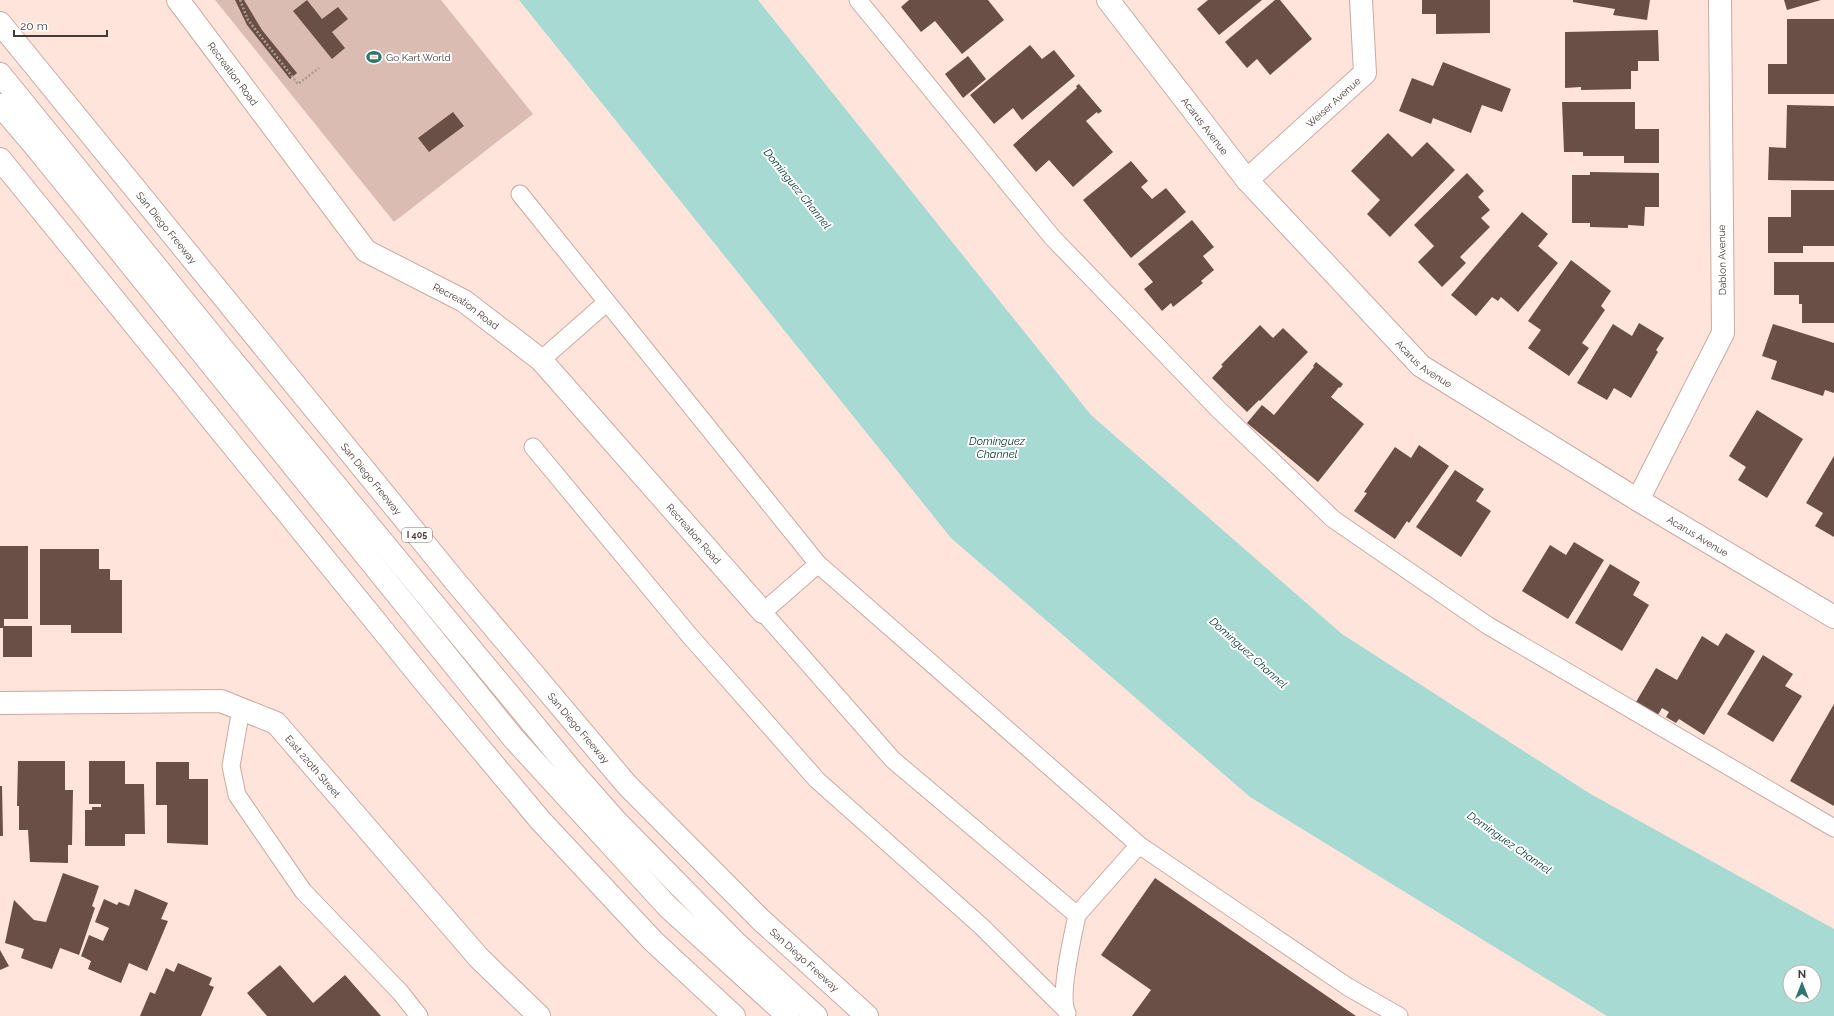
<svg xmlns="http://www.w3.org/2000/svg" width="1834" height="1016" font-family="Raleway,sans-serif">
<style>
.green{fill:#dbbcb2}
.water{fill:#a7dad3;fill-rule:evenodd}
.building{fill:#6a4f46}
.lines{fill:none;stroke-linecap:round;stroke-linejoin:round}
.lane-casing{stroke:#caaaa0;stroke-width:19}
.street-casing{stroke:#caaaa0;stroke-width:24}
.secondary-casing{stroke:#caaaa0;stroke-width:24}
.highway-casing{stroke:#caaaa0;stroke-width:24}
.path{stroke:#ae9993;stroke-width:2.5;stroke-dasharray:2 2;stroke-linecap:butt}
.lane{stroke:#fff;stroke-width:17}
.street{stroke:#fff;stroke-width:22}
.secondary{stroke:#fff;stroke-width:22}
.highway{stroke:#fff;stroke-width:22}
.labels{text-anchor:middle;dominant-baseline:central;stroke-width:4;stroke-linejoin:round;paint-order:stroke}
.shield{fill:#fff;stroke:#7e7472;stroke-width:1}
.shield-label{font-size:9px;font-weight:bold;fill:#463935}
.poi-label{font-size:10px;fill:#463935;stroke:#fff;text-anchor:start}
.street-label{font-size:10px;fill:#463935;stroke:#fff}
.water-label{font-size:11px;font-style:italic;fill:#01332f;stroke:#fff}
</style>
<rect width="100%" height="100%" fill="#ffe4dc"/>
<!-- green -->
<path class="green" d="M215,0H441L533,114L394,222Z"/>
<!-- water -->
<path class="water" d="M519,0H758L1091,415L1342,634L1589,793L1834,929V1016H1607L1250,797L951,538ZM1790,972H1814V996H1790Z"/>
<!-- building -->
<path class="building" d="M235,0H244L262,30L297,73L290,79L247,25Z
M307,0L322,19L338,7L348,19L332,32L345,48L332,59L293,11Z
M909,0H988L1004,20L962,54L935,21L921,32L901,7Z
M1208,0H1262L1219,35L1197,9Z
M1275,0H1280L1312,39L1270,75L1257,59L1247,68L1225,42Z
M1422,0H1490V33L1436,34V14H1422Z
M1573,0H1650L1647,20L1613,15L1615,9L1573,2Z
M1784,0H1821L1787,10Z
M1787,19H1834V94H1768V64H1787Z
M1658,30L1659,61H1638V71H1631V89L1581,90V87L1565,88V32Z
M1030,45L1042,59L1054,50L1075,76L1022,120L1013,108L994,124L970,95Z
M968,56L986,79L963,98L945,74Z
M1443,62L1511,89L1502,112L1482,105L1471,133L1433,118L1431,124L1399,111L1412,78L1433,86Z
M1079,84L1102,111L1098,114L1097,112L1086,121L1113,152L1073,187L1049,160L1036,172L1013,145L1077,88L1076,86Z
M1562,102H1635V129H1659V163H1624V156H1583V152H1564Z
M1787,105L1834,106V181L1768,180L1769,147L1786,148Z
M453,112L464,126L429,152L418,138Z
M1388,133L1412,157L1427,142L1455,170L1390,237L1367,214L1380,200L1351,171Z
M1131,161L1148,181L1141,187L1152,199L1166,188L1186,212L1131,258L1083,200Z
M1590,172L1659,173V207H1645L1644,226L1628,225V228L1590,227V223H1572V175H1590Z
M1467,173L1484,191L1478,197L1490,210L1481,218L1490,227L1460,257L1466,263L1442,287L1418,262L1434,246L1414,225Z
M1791,190H1834V246H1803V253H1768V217H1791Z
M1522,212L1548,234L1538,246L1558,263L1518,312L1501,297L1498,301L1492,297L1476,316L1451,295Z
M1192,220L1214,247L1203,256L1214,270L1201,281L1203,283L1173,307L1171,303L1162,311L1144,289L1153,282L1138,264Z
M1571,260L1611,291L1601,306L1605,310L1582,343L1589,348L1569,376L1528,348L1541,330L1528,321Z
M1774,262H1834V323H1802V304H1799V295H1774Z
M1639,323L1664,338L1656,350L1658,352L1631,398L1614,388L1607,400L1577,383L1613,324L1632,336Z
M1773,324L1834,343V393L1825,390L1823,396L1771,379L1777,361L1762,356Z
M1260,325L1273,338L1283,328L1308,352L1260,401L1259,400L1247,412L1212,378L1223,366L1221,365Z
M1316,362L1343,384L1340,388L1339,387L1331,397L1364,424L1318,482L1247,423L1262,405L1274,415L1314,367L1313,366Z
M1757,410L1803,439L1767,498L1738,480L1746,467L1729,456Z
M1419,445L1449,466L1409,523L1407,521L1395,539L1354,511L1367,493L1364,492L1395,447L1411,458Z
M1834,456V537L1815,526L1823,513L1806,503Z
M1455,470L1484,489L1476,501L1491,511L1461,557L1416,527Z
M1574,542L1604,560L1568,619L1522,591L1550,545L1566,555Z
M0,546H28V619H4V626H32V657H3V628H0Z
M40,549H99V569H110V580H122V633H71V625H40Z
M1610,564L1640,582L1633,595L1649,605L1622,651L1575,623Z
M1726,633L1755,651L1704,735L1679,719L1676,723L1666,717L1669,712L1662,708L1658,715L1636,702L1656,668L1677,680L1702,636L1718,646Z
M1763,655L1793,674L1785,686L1802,696L1773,742L1727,714Z
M1834,704V806L1790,781Z
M18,761H65V790H73L72,845H68V863L30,862L28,830H19V806H17Z
M89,761H125V784H144L145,834H125V846H85V810H92V807H101V804H89Z
M156,762H189V779H208V845L167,843V805H156Z
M0,786H2L3,836H0Z
M63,873L99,886L92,906L95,908L79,955L60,948L52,969L21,958L24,949L5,943L14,900L34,920L46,922Z
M1155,878L1356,1016H1132L1151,990L1101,955Z
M135,889L168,903L161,919L168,921L147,971L129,963L121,983L88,969L91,961L81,956L89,935L103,941L109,928L95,922L104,899L117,905L119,902L129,906Z
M0,950L9,966L0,970Z
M178,963L212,978L209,985L214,987L201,1016H140L150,992L155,994L166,968L174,972Z
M280,965L313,1003L345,975L381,1016H267L247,993Z"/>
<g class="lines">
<!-- lane casing -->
<g class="lane-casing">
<path id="lane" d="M858,0L1052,237L1218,409L1333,519L1487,625L1834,828
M520,194L818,564L1139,845L1348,987L1399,1016
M541,360L607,302
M533,447L689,635L817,780L981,926L1064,1008
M818,564L763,612L893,760L1077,915C1073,935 1058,997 1067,1013
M241,709L231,766L237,795L303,891L400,992L419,1016
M1077,915L1139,845"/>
</g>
<!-- street casing -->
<g class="street-casing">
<g id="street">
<path id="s1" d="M178,0L366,251L464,301L541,360L763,612"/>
<path id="s2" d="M1247,180L1365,73L1361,0"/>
<path d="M1638,500L1723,333L1720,0"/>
</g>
</g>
<!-- secondary casing -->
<g class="secondary-casing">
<g id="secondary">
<path id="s3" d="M1108,0L1247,180L1421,366L1638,500L1834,617"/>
<path id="s4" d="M0,703L221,701L276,723L479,958L539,1016"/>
</g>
</g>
<!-- highway casing -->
<g class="highway-casing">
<g id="highway">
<path id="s5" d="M0,23L455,581L627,785L761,920L867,1016"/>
<path d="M0,74L218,343L572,771L616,821L735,942L816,1016"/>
<path d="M0,105L39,151L514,739L668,907L788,1016"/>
<path d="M0,159L428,686L540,820L653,941L734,1016"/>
</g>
</g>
<!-- path -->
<path class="path" d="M240,0L248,20L298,84L319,68"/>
<!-- lane -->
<use href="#lane" class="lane"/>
<!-- street -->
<use href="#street" class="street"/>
<!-- secondary -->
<use href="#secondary" class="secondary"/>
<!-- highway -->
<use href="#highway" class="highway"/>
</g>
<!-- icons -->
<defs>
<g id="stadium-bare" transform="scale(1.2)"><path d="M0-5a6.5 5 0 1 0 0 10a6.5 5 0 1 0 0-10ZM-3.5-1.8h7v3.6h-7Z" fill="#2e756e" stroke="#fff" stroke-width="2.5" paint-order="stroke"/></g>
</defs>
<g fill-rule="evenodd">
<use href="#stadium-bare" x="374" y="57"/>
</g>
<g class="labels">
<!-- shield labels -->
<rect class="shield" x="402" y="528" width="30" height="14" rx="3"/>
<g class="shield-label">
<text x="417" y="535">I 405</text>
</g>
<!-- poi labels -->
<g class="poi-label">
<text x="386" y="57">Go Kart World</text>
</g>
<!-- street labels -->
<g class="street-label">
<text stroke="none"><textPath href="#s1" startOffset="92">Recreation Road</textPath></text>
<text stroke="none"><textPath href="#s2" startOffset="116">Weiser Avenue</textPath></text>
<text stroke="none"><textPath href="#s3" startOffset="159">Acarus Avenue</textPath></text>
<text stroke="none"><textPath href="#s5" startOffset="264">San Diego Freeway</textPath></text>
<text transform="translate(1722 260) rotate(-91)">Dablon Avenue</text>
<text stroke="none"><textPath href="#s1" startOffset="428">Recreation Road</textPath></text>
<text stroke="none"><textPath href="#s3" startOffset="483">Acarus Avenue</textPath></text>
<text stroke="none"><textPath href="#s5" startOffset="588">San Diego Freeway</textPath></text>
<text stroke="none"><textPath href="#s1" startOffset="752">Recreation Road</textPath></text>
<text stroke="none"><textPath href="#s3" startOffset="807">Acarus Avenue</textPath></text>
<text stroke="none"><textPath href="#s5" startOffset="912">San Diego Freeway</textPath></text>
<text stroke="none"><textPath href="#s4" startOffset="337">East 220th Street</textPath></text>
<text stroke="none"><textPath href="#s5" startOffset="1236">San Diego Freeway</textPath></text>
</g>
<!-- water labels -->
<g class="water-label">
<text transform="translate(797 189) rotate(51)">Dominguez Channel</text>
<text x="997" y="441">Dominguez<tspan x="997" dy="13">Channel</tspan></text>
<text transform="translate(1248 653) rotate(42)">Dominguez Channel</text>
<text transform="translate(1509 843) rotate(35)">Dominguez Channel</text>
</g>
</g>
<!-- north arrow -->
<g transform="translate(1802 984)"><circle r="19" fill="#ffffff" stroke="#b5b0ae"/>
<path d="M0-3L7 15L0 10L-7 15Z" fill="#2e756e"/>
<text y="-6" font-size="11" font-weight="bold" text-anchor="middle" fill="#463935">N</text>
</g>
<!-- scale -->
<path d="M14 30v6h93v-6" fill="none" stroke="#463935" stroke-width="2"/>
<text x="20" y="30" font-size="12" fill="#463935" stroke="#ffffff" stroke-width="3" paint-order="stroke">20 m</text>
</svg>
